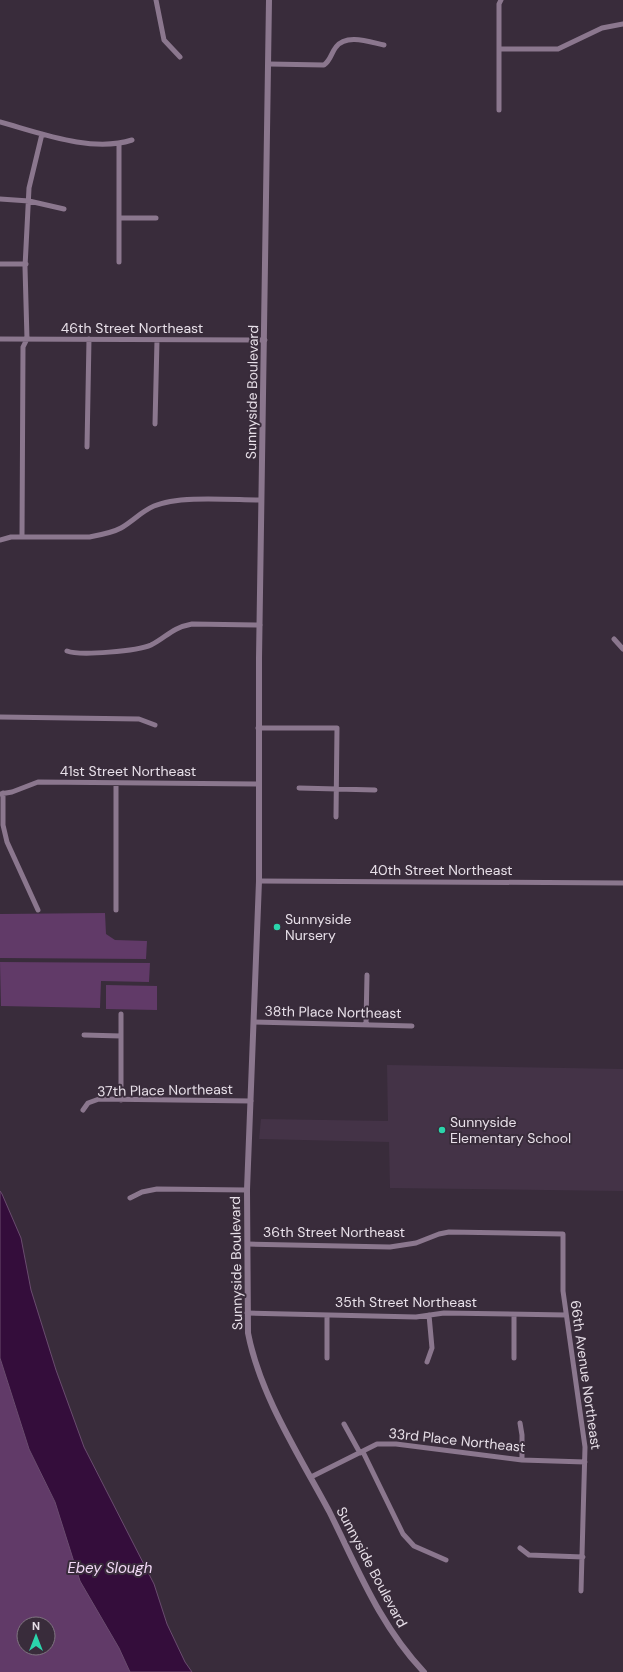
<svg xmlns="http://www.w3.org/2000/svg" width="623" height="1672" font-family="'DM Sans',sans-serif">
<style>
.built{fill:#443347}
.green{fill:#613a68;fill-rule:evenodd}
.water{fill:#340d3b;stroke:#6a4c6f}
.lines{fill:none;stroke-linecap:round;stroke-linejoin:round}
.minor{stroke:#8b778e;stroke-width:5}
.tertiary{stroke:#8b778e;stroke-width:6}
.poi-dot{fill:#2bd5ac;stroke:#392c3b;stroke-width:1.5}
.labels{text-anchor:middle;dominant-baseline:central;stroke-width:4;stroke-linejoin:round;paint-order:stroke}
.street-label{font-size:14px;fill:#e7dfe8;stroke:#392c3b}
.poi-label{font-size:14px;fill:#e7dfe8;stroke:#392c3b;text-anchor:start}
.water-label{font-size:15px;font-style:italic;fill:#f2d8f6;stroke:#392c3b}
</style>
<rect width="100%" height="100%" fill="#392c3b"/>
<!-- built -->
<path class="built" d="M387,1065L623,1069V1191L390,1188L389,1142L259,1139L261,1119L388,1121Z"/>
<!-- green -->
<path class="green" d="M105,913L106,934L115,940L147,941L146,959L0,958V914Z
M0,962L150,963L149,982L101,981L100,1008L1,1006Z
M106,985L157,986V1010L106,1009Z
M0,1358L29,1449L55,1502L130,1672H0ZM24,1624H48V1648H24Z"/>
<!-- water -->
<path class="water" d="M0,1191L2,1194L21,1238L31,1290L56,1370L84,1447L154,1584L167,1624L185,1662L192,1672H130L119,1648L80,1581L55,1502L29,1449L0,1358Z"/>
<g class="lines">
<!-- minor -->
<path class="minor" d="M156,0L164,40L180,57
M500,49H558L602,28L623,24
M269,64L324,65C331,60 331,53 336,47C346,33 370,42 384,45
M499,110V4L501,0
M0,122C40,133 92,153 132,140
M0,199L29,201L64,209
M119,218H156
M119,262V144
M0,264H26
M0,339L265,340
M155,424L157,340
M87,447L89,339
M22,537L23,347L27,339L25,267L29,188L42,134
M0,540L11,537H89C100,535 112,533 121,528C133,521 142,511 154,506C179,495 233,500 261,500
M614,639L623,649
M67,651C80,656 138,651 151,645C167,637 171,628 192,624L260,625
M0,717L139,719L155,725
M258,728H337L336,817
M299,788L375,790
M3,793V825L7,842L38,910
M0,794L12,792L38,782L258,784
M259,881L623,883
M116,910V783
M254,1022L412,1026
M366,1024L367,975
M84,1035L121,1036
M121,1100V1014
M83,1110L88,1103L99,1099L251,1101
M130,1198L142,1192L157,1189L247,1190
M248,1244L390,1247L416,1243L439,1234L449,1232L563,1234V1291L585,1447L581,1591
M247,1313L416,1317L444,1313L566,1315
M327,1358V1315
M514,1358V1315
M427,1362L432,1348L429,1315
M520,1423L522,1435V1460
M344,1424L360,1453
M363,1452L403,1534L414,1546L446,1560
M311,1477L377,1444H396L522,1460L585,1462
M520,1548L529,1555L583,1557"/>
<!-- tertiary -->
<path class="tertiary" d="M269,0L259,658V881L247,1190L248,1333C260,1395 299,1455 329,1511C357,1567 380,1626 424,1672"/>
</g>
<!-- markers -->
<g class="poi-dot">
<circle cx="277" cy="927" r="4"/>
<circle cx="442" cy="1130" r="4"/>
</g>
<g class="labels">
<!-- street labels -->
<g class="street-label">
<text x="132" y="328">46th Street Northeast</text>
<text transform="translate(252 392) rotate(-89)">Sunnyside Boulevard</text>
<text x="128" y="771">41st Street Northeast</text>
<text x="441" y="870">40th Street Northeast</text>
<text transform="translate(333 1012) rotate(1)">38th Place Northeast</text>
<text transform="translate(165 1090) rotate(-1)">37th Place Northeast</text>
<text x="334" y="1232">36th Street Northeast</text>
<text transform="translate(236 1263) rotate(-91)">Sunnyside Boulevard</text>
<text x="406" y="1302">35th Street Northeast</text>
<text transform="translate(586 1375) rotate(82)">66th Avenue Northeast</text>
<text transform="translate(457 1440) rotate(6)">33rd Place Northeast</text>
<text transform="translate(372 1567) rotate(62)">Sunnyside Boulevard</text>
</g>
<!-- poi labels -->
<g class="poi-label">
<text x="285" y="919">Sunnyside<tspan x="285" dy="16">Nursery</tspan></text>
<text x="450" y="1122">Sunnyside<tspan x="450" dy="16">Elementary School</tspan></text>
</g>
<!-- water labels -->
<g class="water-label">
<text x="110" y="1568">Ebey Slough</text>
</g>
</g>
<!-- north arrow -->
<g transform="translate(36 1636)"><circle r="19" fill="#392c3b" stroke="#7f7480"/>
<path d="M0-3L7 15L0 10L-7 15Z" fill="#2bd5ac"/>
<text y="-6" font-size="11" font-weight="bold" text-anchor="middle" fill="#e7dfe8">N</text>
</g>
</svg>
